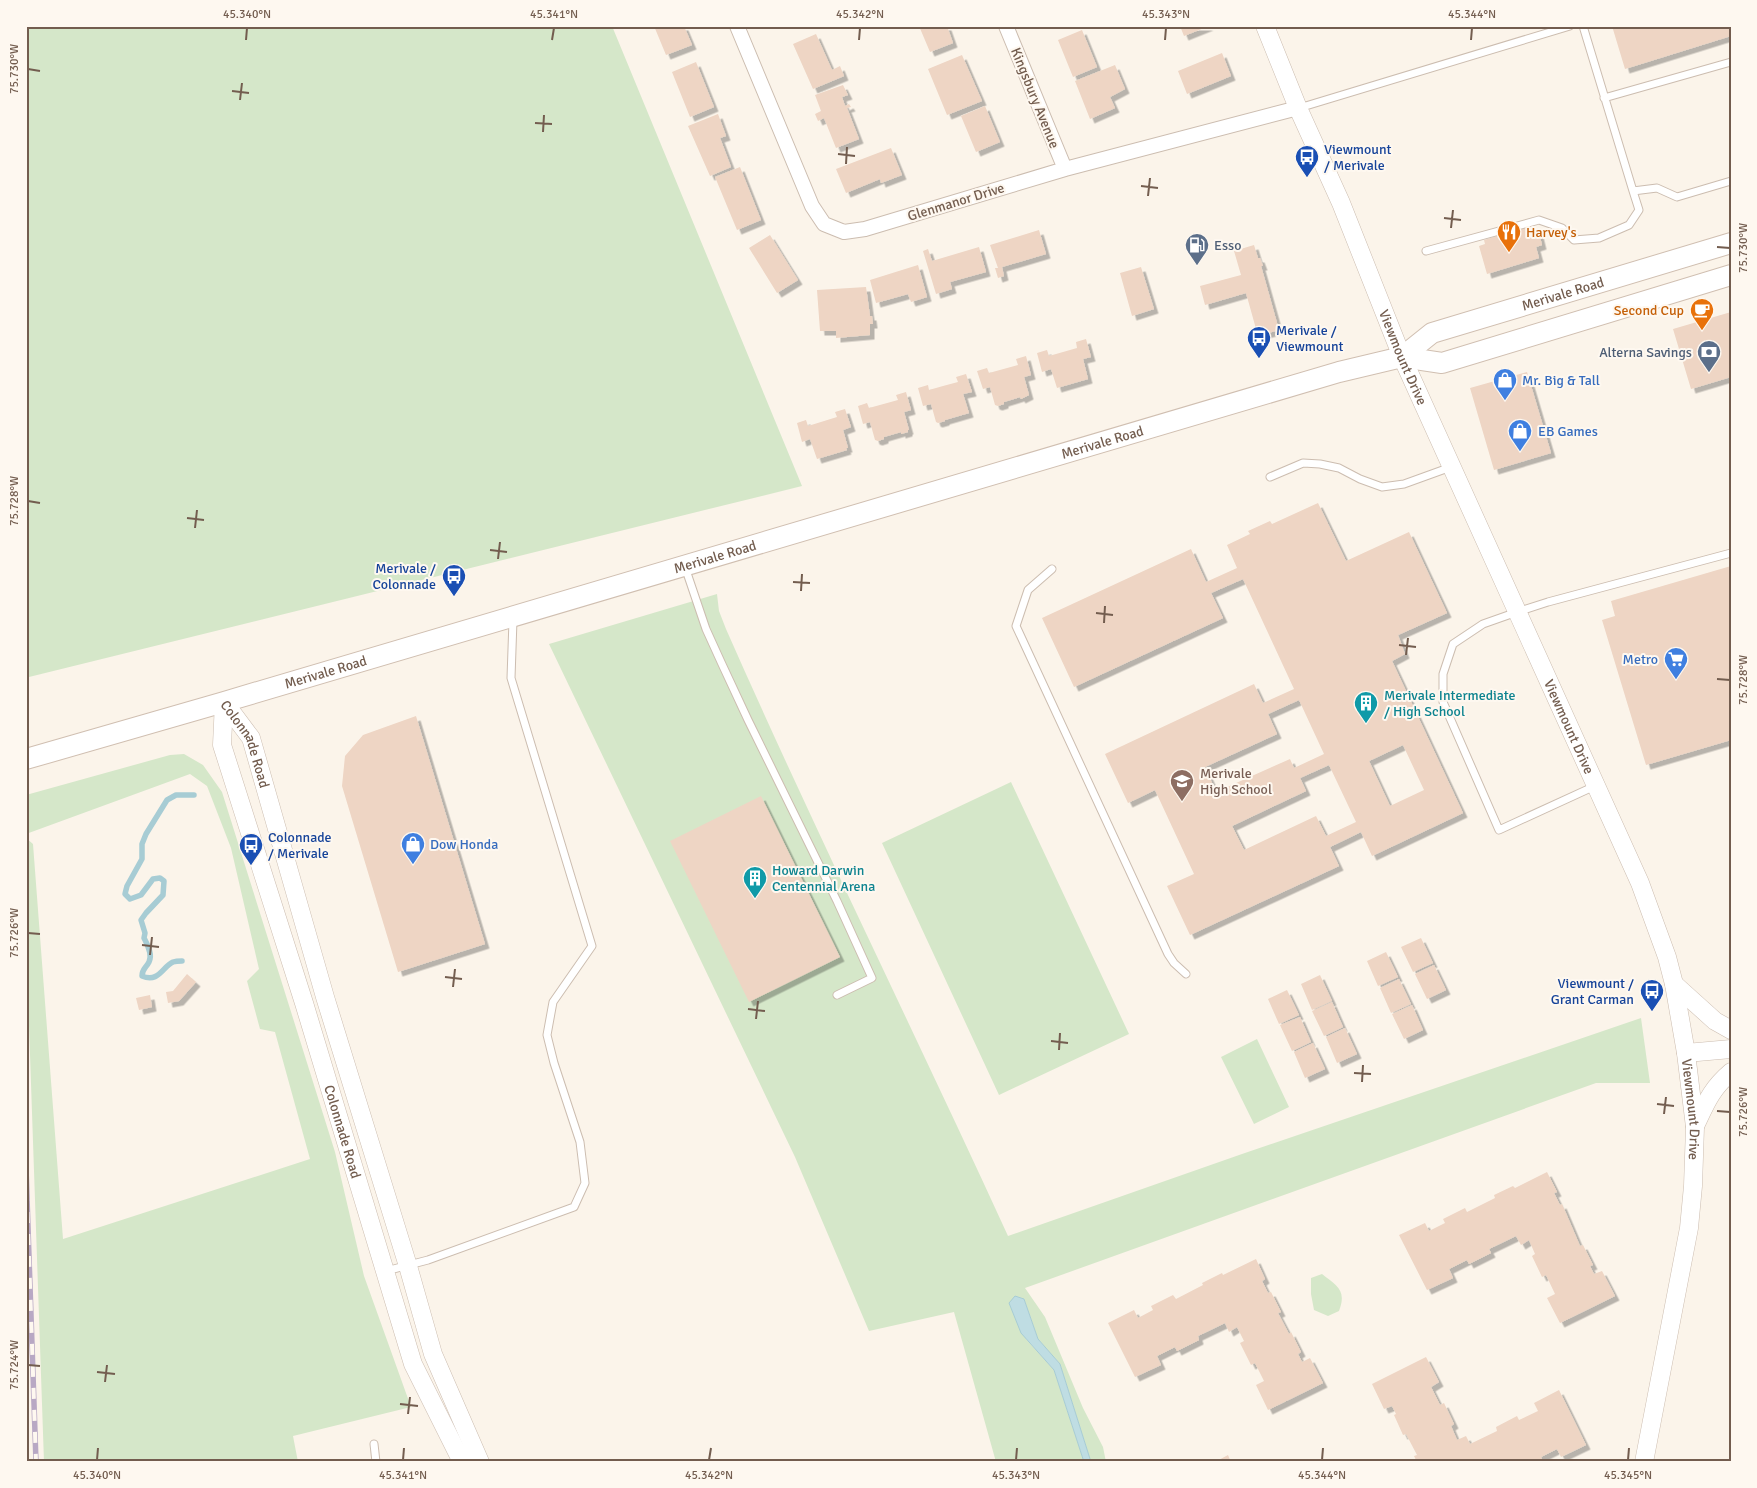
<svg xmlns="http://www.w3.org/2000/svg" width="1757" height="1488" font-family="Signika,sans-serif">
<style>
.green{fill:#d5e7c9}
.water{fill:#bfdde3;stroke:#a7ccd4}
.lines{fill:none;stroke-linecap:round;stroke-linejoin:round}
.stream{stroke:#a7ccd4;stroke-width:5.5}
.building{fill:#eed5c4;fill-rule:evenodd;filter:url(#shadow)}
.service-casing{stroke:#ccbdb0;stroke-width:9}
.minor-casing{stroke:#ccbdb0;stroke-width:16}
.tertiary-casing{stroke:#ccbdb0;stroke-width:19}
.secondary-casing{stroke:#d0bfb1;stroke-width:22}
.service{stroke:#fff;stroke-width:7}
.minor{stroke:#fff;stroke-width:14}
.tertiary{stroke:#fff;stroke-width:18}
.secondary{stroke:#fff;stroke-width:20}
.rail-casing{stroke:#b8a8c4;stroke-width:5.5}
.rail{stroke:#fef8f0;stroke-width:4;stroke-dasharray:11;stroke-linecap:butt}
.ticks{fill:none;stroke:#735d4f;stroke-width:2}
.labels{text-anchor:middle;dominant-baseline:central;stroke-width:4;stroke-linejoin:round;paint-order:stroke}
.street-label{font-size:14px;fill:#735d4f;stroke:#fef8f0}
.transit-label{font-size:14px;fill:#164399;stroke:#fef8f0;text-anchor:start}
.food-label{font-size:14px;fill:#c56008;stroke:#fef8f0;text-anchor:start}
.service-label{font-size:14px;fill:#4e5e75;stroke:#fef8f0;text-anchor:start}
.shop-label{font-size:14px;fill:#366cbe;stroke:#fef8f0;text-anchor:start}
.culture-label{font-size:14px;fill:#0d838f;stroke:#fef8f0;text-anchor:start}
.education-label{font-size:14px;fill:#785e54;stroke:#fef8f0;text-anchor:start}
.neatline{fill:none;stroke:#735d4f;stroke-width:2}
.ticks-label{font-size:12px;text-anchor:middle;fill:#735d4f}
</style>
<defs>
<filter id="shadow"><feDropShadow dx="4.5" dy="4.5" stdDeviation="0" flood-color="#0004"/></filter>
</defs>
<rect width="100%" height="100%" fill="#fbf4ea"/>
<!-- green -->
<path class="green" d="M26,26H612L802,486L29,677L26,587Z
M717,594L719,611L726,629C816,833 915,1033 1008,1236L1242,1154L1641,1018L1650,1083H1596L1025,1288L1045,1317L1083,1408L1103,1447L1106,1462H1091L1060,1364L1038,1339L1024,1299L1026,1339L1054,1370L1084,1462H996L954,1312L869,1331L795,1157L549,644Z
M184,754L203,765L222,792L335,1152L364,1276L411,1407L293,1436L298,1462H44L26,938V838L33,844L63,1239L310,1159L275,1032L260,1029L247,981L259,969L231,848L207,786L190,774L26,834V795L170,755Z
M1011,782L1129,1034L999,1095L882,843Z
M1257,1039L1289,1107L1254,1124L1221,1057Z
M1322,1274C1337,1286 1347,1290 1339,1311L1328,1316L1314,1310L1311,1294V1278Z"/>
<!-- water -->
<path class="water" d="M1015,1296L1024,1299L1038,1339L1060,1364L1091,1462H1084L1054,1370L1021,1333L1009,1303Z"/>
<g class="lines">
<!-- stream -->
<path class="stream" d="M182,961C179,961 176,961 173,962C162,967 159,983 142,976C142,969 146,968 149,962C153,954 147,944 144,938L145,933L141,920L146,913L163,895L164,881L160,878L153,879L141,895L130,899L125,894L127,886L142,859V844L146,834L167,800L176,795H194"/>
</g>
<!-- building -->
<path class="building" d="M654,26H684L692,45L666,55Z
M919,26H947L953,43L930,52Z
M1180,26H1209L1184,36Z
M1612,26H1731V36L1625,69Z
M1082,30L1097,67L1073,77L1058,40Z
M816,34L832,70L840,66L844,76L813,89L793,44Z
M1222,53L1231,76L1187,94L1178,71Z
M962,55L982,101L947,115L928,69Z
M696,62L714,107L690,117L672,72Z
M1115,65L1125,89L1110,97L1115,108L1090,119L1075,81Z
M843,85L848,95L842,97L845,106L849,104L851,107L847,108L859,139L836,148L824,118L818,121L815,114L821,111L815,95Z
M985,106L1000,142L976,152L961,116Z
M718,114L726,136L720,138L731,167L710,176L688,126Z
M891,148L902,175L881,183L880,179L846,193L836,169Z
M740,167L761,220L737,230L715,177Z
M1530,226L1531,231L1538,229L1542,245L1536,247L1539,258L1487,274L1479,246L1485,244L1484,240Z
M1039,230L1046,254L1002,267L1004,276L998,278L995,268H998L990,245Z
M770,235L798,280L777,293L749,248Z
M1254,245L1258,258H1260L1263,266H1261L1279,330L1258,336L1246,293L1205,305L1200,286L1241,275L1234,251Z
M979,247L986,272L950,282L952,289L936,294L923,251L928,249L932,261Z
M918,265L927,297L911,302L908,294L876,303L870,280Z
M1141,267L1154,309L1132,316L1120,273Z
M866,287L870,316H872L873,324H870V335L836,338V331H820L817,290Z
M1731,312V377L1691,389L1673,329Z
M1086,339L1091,357L1083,359L1088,379L1057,388L1051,369L1042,372L1037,353L1047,350L1049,356L1077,348L1076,342Z
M1026,356L1031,375L1024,377L1029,395L1021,399L1020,397L1004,402V404L998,406L995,405L990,387L983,389L977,371L987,368L989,373L1018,365L1016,359Z
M1527,372L1551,453L1494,470L1470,388Z
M966,374L972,392L963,394L969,413L945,420V421L938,423L936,422L931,404L923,406L918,388L928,385L929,390L943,386L958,382L956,377Z
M906,392L911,410L904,412L909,430H908V432L901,434V432L884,437V439L878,441L875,440L870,422L863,424L858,406L867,403L869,408L898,400L896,395Z
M845,409L851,427L843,430L848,448H846L847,450L817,459L810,439L802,442L797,423L806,420L808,426L837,417L835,412Z
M1318,503L1346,561L1409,532L1447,613L1398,635L1405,654L1392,661L1463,813L1372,856L1361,832L1330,847L1339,866L1190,935L1167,886L1194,874L1155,790L1128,803L1105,754L1254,684L1263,703L1294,689L1243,579L1211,593L1223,618L1074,687L1042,618L1191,549L1206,582L1237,568L1227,545L1250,534L1248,531L1270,521L1272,524ZM1299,700L1324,754L1294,768L1290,759L1216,792L1205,767L1277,734L1268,714ZM1403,745L1424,790L1390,806L1369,761ZM1329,765L1356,822L1326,836L1316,816L1244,850L1232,826L1306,791L1300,778Z
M1731,566V740L1646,765L1602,620L1615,616L1611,601Z
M416,716L485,944L398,972L342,786L345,756L363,735Z
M761,796L840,957L749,1002L670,841Z
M1421,938L1433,963L1413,972L1401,947Z
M1386,952L1398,977L1378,986L1367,961Z
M1434,965L1446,990L1427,999L1415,974Z
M187,974L196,982L179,1001L168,1003L166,992L173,991Z
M1320,975L1332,1001L1312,1010L1301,984Z
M1399,979L1411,1004L1391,1013L1380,988Z
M1287,990L1299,1015L1279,1024L1268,999Z
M150,995L152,1007L139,1010L136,998Z
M1332,1002L1343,1027L1324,1036L1312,1011Z
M1412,1005L1423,1030L1404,1039L1392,1014Z
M1300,1017L1311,1042L1292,1051L1280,1025Z
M1345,1028L1357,1054L1337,1063L1326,1037Z
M1313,1043L1325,1069L1305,1078L1294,1052Z
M1547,1172L1557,1192L1554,1193L1560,1205L1562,1204L1580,1246L1583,1245L1593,1265L1590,1266L1594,1274L1602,1271L1615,1296L1560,1323L1547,1298L1555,1294L1546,1275L1542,1277L1532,1256L1535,1254L1529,1240L1521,1245L1516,1236L1489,1249L1491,1253L1469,1264L1467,1260L1449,1269L1453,1278L1427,1290L1399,1235L1425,1223L1429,1231L1445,1223L1443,1219L1465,1208L1467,1212L1495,1198L1494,1195L1513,1186L1515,1188Z
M1256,1259L1265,1279L1262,1281L1268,1293L1271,1292L1281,1312L1278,1313L1289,1334L1291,1332L1301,1352L1298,1354L1302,1362L1310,1358L1323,1383L1268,1410L1256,1385L1264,1381L1255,1363L1251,1365L1240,1343L1244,1341L1237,1327L1229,1332L1225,1323L1198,1336L1199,1340L1177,1351L1175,1347L1157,1356L1161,1365L1135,1377L1108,1323L1134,1310L1138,1318L1153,1310L1151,1306L1173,1295L1176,1299L1203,1285L1202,1283L1222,1273L1223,1275Z
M1426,1357L1439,1382L1431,1387L1440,1405L1444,1403L1454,1424L1451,1426L1457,1440L1466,1436L1470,1444L1497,1431L1496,1427L1517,1416L1519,1420L1538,1411L1534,1403L1559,1390L1586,1445L1561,1457L1557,1449L1541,1457L1543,1461L1541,1462H1417L1414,1456L1417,1455L1406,1434L1403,1435L1394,1415L1396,1414L1392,1406L1384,1409L1372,1384Z
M1228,1455L1231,1462H1215Z"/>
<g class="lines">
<!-- service casing -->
<g class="service-casing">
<path id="service" d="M1583,26L1633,191L1657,188L1677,197L1731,181
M1604,98L1731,62
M1299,108L1570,26
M1426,251L1539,220L1562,228L1574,240L1599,238L1629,225L1639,210L1633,191
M1270,477L1303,463L1320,464L1339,468L1360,479L1382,487L1404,484L1451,467
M685,567L706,629L721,662L748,720L837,901L872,978L837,995
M1052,569L1028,590L1016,626L1168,954L1174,963L1186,974
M1595,786L1499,830L1443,702V674L1453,644L1483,624L1517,612L1548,602L1731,553
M386,1271L428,1260L574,1207L585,1183L580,1142L554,1063L547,1035L553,1002L592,946L511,678L513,620
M374,1444L376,1462"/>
</g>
<!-- minor casing -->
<g class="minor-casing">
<path id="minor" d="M737,26L812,206L824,224L844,232L865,229L1065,169L1298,108
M1006,26L1065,169"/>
</g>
<!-- tertiary casing -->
<g class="tertiary-casing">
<g id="tertiary">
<path id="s1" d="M1265,26L1298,108L1341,203L1402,357L1640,883L1667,957L1674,984L1686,1053L1695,1127L1693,1186L1689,1228L1644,1462"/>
<path id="s2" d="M224,702L251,738L325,997L408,1266L433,1354L480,1462"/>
<path id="s3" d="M224,702L222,745L304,1003L413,1364L462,1462"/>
<path d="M1674,984L1715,1021L1731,1030"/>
<path d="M1686,1053L1731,1049"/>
<path d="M1695,1126C1706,1103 1711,1089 1731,1072"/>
</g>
</g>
<!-- secondary casing -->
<g class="secondary-casing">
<g id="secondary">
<path id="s4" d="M1402,357L1432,333L1731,243"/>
<path id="s5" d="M26,759L224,702L1339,372L1402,357L1442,363L1731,275"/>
</g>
</g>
<!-- service -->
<use href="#service" class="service"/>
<!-- minor -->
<use href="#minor" class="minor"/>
<!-- tertiary -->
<use href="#tertiary" class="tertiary"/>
<!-- secondary -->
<use href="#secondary" class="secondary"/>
<!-- rail casing -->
<g class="rail-casing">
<path id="rail" d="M26,1168L36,1462"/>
</g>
<!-- rail -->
<use href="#rail" class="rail"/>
</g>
<!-- ticks -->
<path class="ticks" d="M246,40L247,28M552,40L554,28M859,40L860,28M1165,40L1166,28M1471,40L1472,28M28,69L40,71M232,91L249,93M240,100L242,83M535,123L552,124M543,132L544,115M838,154L855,156M846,164L847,147M1141,186L1158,188M1148,196L1150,178M1444,218L1461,220M1451,228L1453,210M1717,247L1730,248M28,501L40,503M187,518L204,520M195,528L197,510M490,550L507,552M498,559L500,542M793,582L810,583M801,591L802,574M1096,613L1113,615M1104,623L1105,606M1399,645L1416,647M1406,655L1408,638M1717,679L1730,680M28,933L40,934M142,945L159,947M150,955L152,937M445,977L462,979M453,987L455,969M748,1009L765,1011M756,1019L758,1001M1051,1041L1068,1043M1059,1050L1060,1033M1354,1073L1371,1074M1362,1082L1363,1065M1657,1104L1674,1106M1717,1111L1730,1112M1664,1114L1666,1097M28,1365L40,1366M97,1372L115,1374M105,1382L107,1365M400,1404L418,1406M408,1414L410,1397M97,1460L98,1448M403,1460L404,1448M709,1460L711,1448M1016,1460L1017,1448M1322,1460L1323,1448M1628,1460L1629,1448"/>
<!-- icons -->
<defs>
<g id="bus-pin" transform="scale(1.25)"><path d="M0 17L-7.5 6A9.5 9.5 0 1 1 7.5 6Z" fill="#1a4fb4" stroke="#fef8f0"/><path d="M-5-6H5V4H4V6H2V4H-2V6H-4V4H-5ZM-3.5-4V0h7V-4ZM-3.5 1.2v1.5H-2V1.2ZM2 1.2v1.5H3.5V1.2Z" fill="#fff"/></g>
<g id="restaurant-pin" transform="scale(1.25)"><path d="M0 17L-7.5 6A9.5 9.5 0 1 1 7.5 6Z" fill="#e8710a" stroke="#fef8f0"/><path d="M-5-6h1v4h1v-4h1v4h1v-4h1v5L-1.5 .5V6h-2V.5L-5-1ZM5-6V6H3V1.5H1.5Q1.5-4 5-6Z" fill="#fff"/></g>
<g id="fuel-pin" transform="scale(1.25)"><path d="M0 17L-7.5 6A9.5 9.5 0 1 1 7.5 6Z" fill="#5c6f8a" stroke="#fef8f0"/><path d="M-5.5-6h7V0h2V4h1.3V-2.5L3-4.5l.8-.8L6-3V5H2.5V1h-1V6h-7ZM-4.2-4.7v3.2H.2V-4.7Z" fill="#fff"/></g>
<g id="cafe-pin" transform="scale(1.25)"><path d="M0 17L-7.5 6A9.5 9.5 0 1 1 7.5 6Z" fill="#e8710a" stroke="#fef8f0"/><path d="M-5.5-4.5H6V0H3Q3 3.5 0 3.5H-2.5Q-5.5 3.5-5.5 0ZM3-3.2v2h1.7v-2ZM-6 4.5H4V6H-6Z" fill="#fff"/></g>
<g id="bank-pin" transform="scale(1.25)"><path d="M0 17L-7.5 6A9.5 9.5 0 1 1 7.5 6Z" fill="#5c6f8a" stroke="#fef8f0"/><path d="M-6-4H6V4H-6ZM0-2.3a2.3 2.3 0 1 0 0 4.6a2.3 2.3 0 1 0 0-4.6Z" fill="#fff"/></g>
<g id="shop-pin" transform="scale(1.25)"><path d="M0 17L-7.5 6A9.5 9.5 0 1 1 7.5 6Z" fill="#3f7fe0" stroke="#fef8f0"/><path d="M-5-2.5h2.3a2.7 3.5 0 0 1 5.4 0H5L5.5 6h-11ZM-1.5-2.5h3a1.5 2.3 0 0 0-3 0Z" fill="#fff"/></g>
<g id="supermarket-pin" transform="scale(1.25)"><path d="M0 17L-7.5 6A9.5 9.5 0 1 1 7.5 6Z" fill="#3f7fe0" stroke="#fef8f0"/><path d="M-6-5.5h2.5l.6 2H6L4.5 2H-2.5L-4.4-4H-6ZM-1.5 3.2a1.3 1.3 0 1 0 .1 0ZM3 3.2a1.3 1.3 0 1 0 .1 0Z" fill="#fff"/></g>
<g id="building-pin" transform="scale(1.25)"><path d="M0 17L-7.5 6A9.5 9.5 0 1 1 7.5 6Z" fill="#0f9aa8" stroke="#fef8f0"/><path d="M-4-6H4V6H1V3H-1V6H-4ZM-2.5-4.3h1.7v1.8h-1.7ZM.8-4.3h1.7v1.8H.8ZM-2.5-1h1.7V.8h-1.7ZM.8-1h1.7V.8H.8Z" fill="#fff"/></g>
<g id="school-pin" transform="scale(1.25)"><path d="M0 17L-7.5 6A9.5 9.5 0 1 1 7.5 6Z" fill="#8d6e63" stroke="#fef8f0"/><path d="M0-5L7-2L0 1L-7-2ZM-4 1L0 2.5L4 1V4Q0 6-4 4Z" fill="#fff"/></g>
</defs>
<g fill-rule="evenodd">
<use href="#bus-pin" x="1307" y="157"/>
<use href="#restaurant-pin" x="1509" y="232"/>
<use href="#fuel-pin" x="1197" y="245"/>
<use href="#cafe-pin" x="1702" y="310"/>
<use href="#bus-pin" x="1259" y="338"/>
<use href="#bank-pin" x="1709" y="352"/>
<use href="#shop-pin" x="1505" y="380"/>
<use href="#shop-pin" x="1520" y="431"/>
<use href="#bus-pin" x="454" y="576"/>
<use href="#supermarket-pin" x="1676" y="659"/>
<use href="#building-pin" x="1366" y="703"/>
<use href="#school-pin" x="1182" y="781"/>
<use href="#shop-pin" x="413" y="844"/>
<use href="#bus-pin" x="251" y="845"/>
<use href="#building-pin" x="755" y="878"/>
<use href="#bus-pin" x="1652" y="991"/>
</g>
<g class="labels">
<!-- street labels -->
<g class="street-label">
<text transform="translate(1035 98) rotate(68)">Kingsbury Avenue</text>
<text transform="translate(956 202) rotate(-17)">Glenmanor Drive</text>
<text stroke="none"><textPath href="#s4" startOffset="175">Merivale Road</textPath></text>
<text stroke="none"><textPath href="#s1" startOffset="359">Viewmount Drive</textPath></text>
<text stroke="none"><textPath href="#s5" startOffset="1122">Merivale Road</textPath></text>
<text stroke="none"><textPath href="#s5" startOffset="718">Merivale Road</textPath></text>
<text stroke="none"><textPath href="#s5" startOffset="312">Merivale Road</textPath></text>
<text stroke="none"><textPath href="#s1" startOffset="764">Viewmount Drive</textPath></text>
<text stroke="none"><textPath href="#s2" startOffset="48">Colonnade Road</textPath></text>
<text stroke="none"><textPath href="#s1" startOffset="1169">Viewmount Drive</textPath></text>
<text stroke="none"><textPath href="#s3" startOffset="448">Colonnade Road</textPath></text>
</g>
<!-- transit labels -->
<g class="transit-label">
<text x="1324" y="149">Viewmount<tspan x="1324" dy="16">/ Merivale</tspan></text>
<text x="1276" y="330">Merivale /<tspan x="1276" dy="16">Viewmount</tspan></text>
<text x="436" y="568" text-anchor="end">Merivale /<tspan x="436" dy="16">Colonnade</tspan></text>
<text x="268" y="837">Colonnade<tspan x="268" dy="16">/ Merivale</tspan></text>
<text x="1634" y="983" text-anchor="end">Viewmount /<tspan x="1634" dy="16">Grant Carman</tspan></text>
</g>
<!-- food labels -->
<g class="food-label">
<text x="1526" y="232">Harvey's</text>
<text x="1684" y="310" text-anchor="end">Second Cup</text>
</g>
<!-- service labels -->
<g class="service-label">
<text x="1214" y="245">Esso</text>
<text x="1692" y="352" text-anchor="end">Alterna Savings</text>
</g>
<!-- shop labels -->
<g class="shop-label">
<text x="1522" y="380">Mr. Big &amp; Tall</text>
<text x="1538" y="431">EB Games</text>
<text x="1658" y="659" text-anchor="end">Metro</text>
<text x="430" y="844">Dow Honda</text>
</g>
<!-- culture labels -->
<g class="culture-label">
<text x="1384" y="695">Merivale Intermediate<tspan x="1384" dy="16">/ High School</tspan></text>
<text x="772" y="870">Howard Darwin<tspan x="772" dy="16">Centennial Arena</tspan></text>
</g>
<!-- education labels -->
<g class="education-label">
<text x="1200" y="773">Merivale<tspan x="1200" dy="16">High School</tspan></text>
</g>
</g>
<!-- border -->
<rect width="1757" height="1488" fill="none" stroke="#fef8f0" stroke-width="55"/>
<rect x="28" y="28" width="1702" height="1432" class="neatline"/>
<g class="ticks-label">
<text x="247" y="18">45.340°N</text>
<text x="554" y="18">45.341°N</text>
<text x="860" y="18">45.342°N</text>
<text x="1166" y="18">45.343°N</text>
<text x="1472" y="18">45.344°N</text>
<text transform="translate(14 69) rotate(-90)" y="4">75.730°W</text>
<text transform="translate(1743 248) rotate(-90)" y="4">75.730°W</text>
<text transform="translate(14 501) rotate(-90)" y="4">75.728°W</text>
<text transform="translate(1743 680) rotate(-90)" y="4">75.728°W</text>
<text transform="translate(14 933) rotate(-90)" y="4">75.726°W</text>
<text transform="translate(1743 1112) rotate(-90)" y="4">75.726°W</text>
<text transform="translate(14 1365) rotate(-90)" y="4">75.724°W</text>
<text x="97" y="1479">45.340°N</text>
<text x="403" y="1479">45.341°N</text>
<text x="709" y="1479">45.342°N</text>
<text x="1016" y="1479">45.343°N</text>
<text x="1322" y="1479">45.344°N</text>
<text x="1628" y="1479">45.345°N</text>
</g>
</svg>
